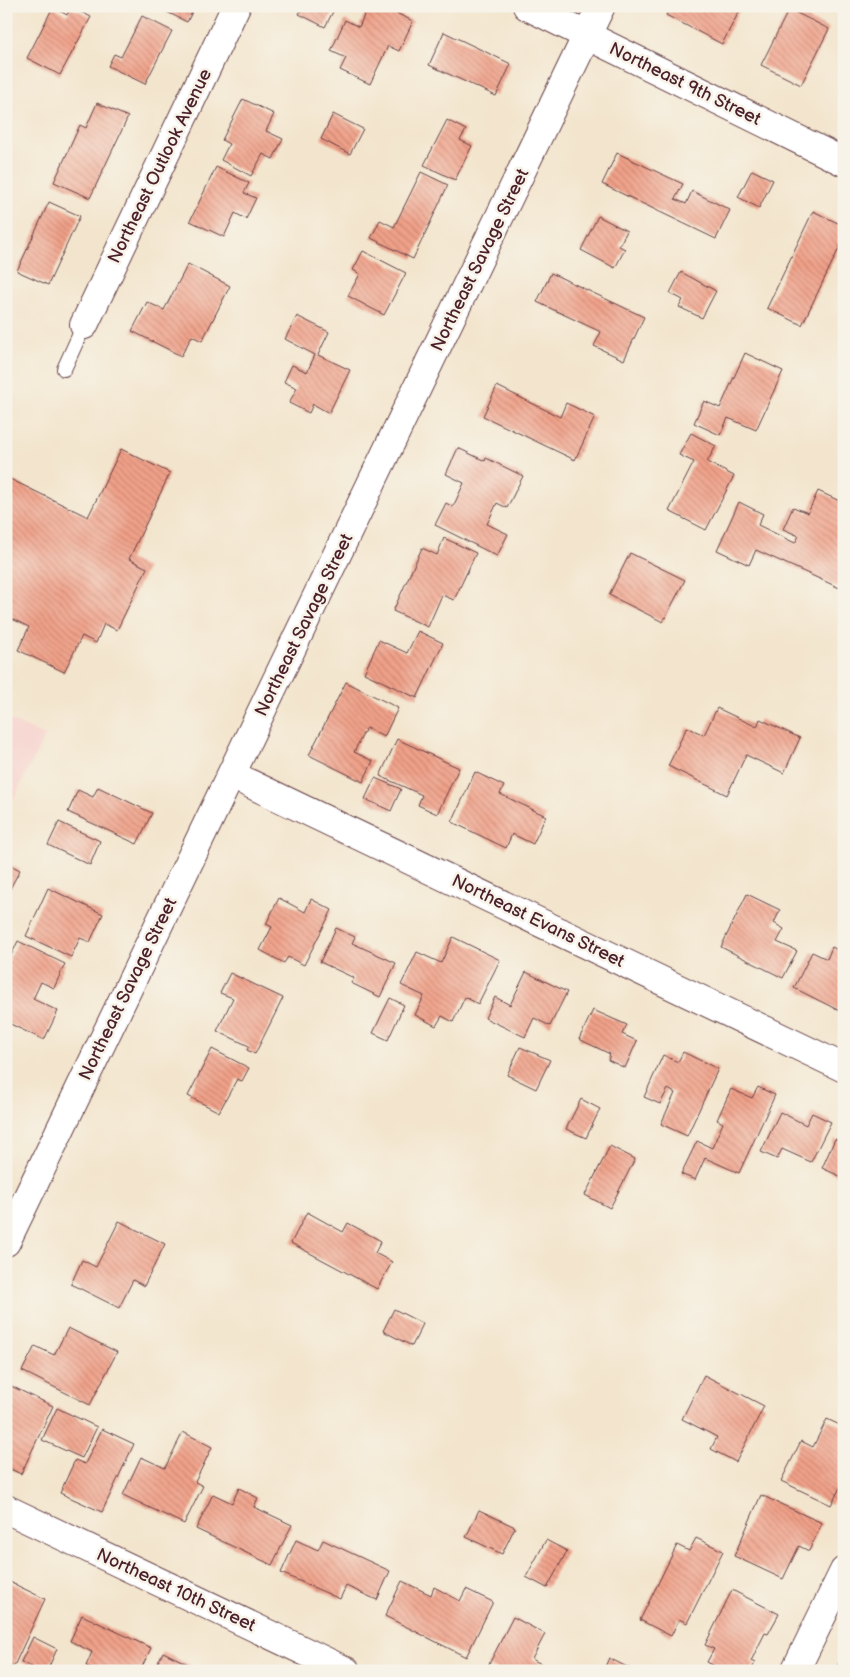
<svg xmlns="http://www.w3.org/2000/svg" width="850" height="1677" font-family="'Balsamiq Sans',sans-serif">
<style>
.built{fill:#f7d0cc}
.building{fill:url(#building-back-hatch)}
.lines{fill:none;stroke-linecap:round;stroke-linejoin:round}
.lane-casing{stroke:#633d43;stroke-width:16}
.street-casing{stroke:#633d43;stroke-width:30}
.secondary-casing{stroke:#633d43;stroke-width:30}
.lane{stroke:#fff;stroke-width:14}
.street{stroke:#fff;stroke-width:28}
.secondary{stroke:#fff;stroke-width:28}
.labels{text-anchor:middle;dominant-baseline:central;stroke-width:5;stroke-linejoin:round;paint-order:stroke}
.street-label{font-size:18px;fill:#4a1f2b;stroke:#f7f3e8}
</style>
<defs>
<pattern id="building-back-hatch" width="6" height="6" patternUnits="userSpaceOnUse" patternTransform="scale(1.25)"><rect width="6" height="6" fill="#f1a189"/><path d="M-1 5l2 2M0 0l6 6M5-1l2 2" fill="none" stroke="#c58370"/></pattern>
</defs>
<rect width="100%" height="100%" fill="#f7f3e8"/>
<filter id="ink" filterUnits="userSpaceOnUse"><feTurbulence type="fractalNoise" baseFrequency=".02" numOctaves="2"/><feDisplacementMap in="SourceGraphic" scale="10" xChannelSelector="R" yChannelSelector="G"/><feConvolveMatrix kernelMatrix="1 2 1 2 8 2 1 2 1" color-interpolation-filters="sRGB"/></filter>
<filter id="wash" filterUnits="userSpaceOnUse"><feTurbulence type="fractalNoise" baseFrequency=".0096" numOctaves="4" result="noise"/><feDisplacementMap in="SourceGraphic" scale="20" xChannelSelector="R" yChannelSelector="G"/><feGaussianBlur stdDeviation="1.12" result="paint"/><feColorMatrix in="noise" values="0 0 0 0 0 0 0 0 0 0 0 0 0 0 0 0 0 1.4 0 .05"/><feComposite in="paint" operator="in"/></filter>
<g filter="url(#wash)">
<rect width="100%" height="100%" fill="#f3e5cd"/>
<!-- built -->
<path class="built" d="M6,718L45,736L6,814Z"/>
<g id="blocks">
<!-- building -->
<path class="building" d="M170,6H195L187,22L167,12Z
M303,6H336L325,27L299,14Z
M368,6H381L413,21L399,51L388,46L370,84L340,70L346,58L331,51L345,20L359,27Z
M671,6H742L722,44L666,15Z
M53,7L67,15L71,7L91,17L60,75L27,58Z
M789,9L829,29L801,85L761,65Z
M142,16L172,31L145,84L108,66L114,54L121,57Z
M444,32L511,64L496,96L429,65Z
M243,99L274,114L266,131L283,139L273,159L263,154L251,176L221,160L229,144L222,140Z
M97,103L128,117L90,198L54,182L80,125L86,128Z
M333,114L363,129L350,154L321,139Z
M447,120L466,130L460,140L472,146L455,180L424,165Z
M617,153L683,184L675,199L686,204L692,191L730,210L716,239L602,184Z
M216,167L249,183L244,193L256,198L246,219L235,213L224,237L190,221Z
M752,170L773,180L759,208L738,197Z
M421,172L448,185L413,259L371,238L380,220L394,227Z
M49,202L80,216L48,285L17,271Z
M813,211L844,226V238L802,325L767,308Z
M598,216L627,231L619,246L625,249L615,268L581,250Z
M363,251L406,273L384,315L348,296L360,274L353,270Z
M188,264L230,286L202,341L192,336L181,356L132,331L147,302L164,310Z
M681,272L716,291L702,318L679,307L683,300L670,293Z
M551,273L644,317L624,360L594,346L601,332L537,302Z
M297,316L329,332L318,355L350,370L329,413L313,404L309,413L289,403L297,388L284,382L292,365L307,372L315,355L285,339Z
M745,353L783,371L756,430L728,418L720,435L694,423L704,401L720,408Z
M497,386L560,417L566,403L595,417L575,460L483,416Z
M691,433L716,446L707,462L734,476L706,530L669,511L694,462L679,455Z
M458,448L485,461L486,458L523,476L507,508L497,503L487,524L508,534L497,556L435,525L446,503L453,507L464,483L446,474Z
M121,449L170,473L129,559L147,568L117,630L104,624L96,643L82,636L64,672L18,650L29,627L6,616V477L88,517Z
M818,491L844,503V590L756,550L749,565L717,550L739,502L763,514L758,525L795,543L799,536L783,529L793,507L808,513Z
M444,538L476,553L454,600L442,595L428,627L393,611L422,548L437,555Z
M630,553L685,580L663,622L609,595Z
M418,631L443,643L417,698L364,673L379,640L407,653Z
M346,682L398,708L384,737L366,728L354,752L373,761L363,782L309,755Z
M717,708L757,727L760,719L800,738L784,773L746,755L727,795L668,766L687,727L704,735Z
M397,739L459,768L437,814L418,805L422,795L380,776Z
M475,772L504,786L500,794L546,816L533,844L512,834L506,848L452,822Z
M375,778L401,789L391,811L365,799Z
M98,787L152,813L137,844L68,812L78,790L93,797Z
M59,822L100,841L90,865L48,845Z
M6,863L20,870L6,896Z
M48,888L103,914L90,942L80,938L71,957L26,936Z
M747,894L780,910L774,923L784,929L777,942L797,951L783,978L721,947Z
M279,898L305,912L311,899L332,910L304,965L288,957L284,963L260,950L272,927L266,924Z
M336,928L355,937L352,943L396,963L380,997L351,983L354,978L320,962Z
M453,937L500,960L478,1004L465,997L453,1022L442,1016L436,1026L415,1015L424,996L401,985L417,952L441,963Z
M18,941L65,964L54,988L41,982L33,999L58,1011L44,1040L6,1022V966Z
M832,947L844,953V1013L794,988L812,952L827,959Z
M526,972L567,992L550,1026L534,1018L525,1037L485,1018L495,997L510,1005Z
M230,973L283,998L255,1054L247,1050L249,1046L217,1031L233,998L220,993Z
M390,998L404,1005L388,1040L373,1033Z
M593,1010L627,1025L622,1034L637,1041L625,1068L608,1060L610,1054L579,1039Z
M520,1047L550,1060L536,1089L507,1075Z
M212,1049L249,1068L242,1081L237,1079L219,1112L188,1096Z
M683,1052L718,1069L687,1136L661,1124L675,1093L668,1089L660,1104L644,1097L663,1055L678,1062Z
M758,1087L775,1095L739,1173L705,1158L695,1180L681,1174L697,1141L712,1148L723,1123L717,1120L731,1089L752,1098Z
M581,1099L600,1109L586,1138L566,1129Z
M780,1112L806,1125L812,1113L831,1122L811,1162L782,1149L777,1159L761,1152Z
M835,1139L844,1143V1178L822,1168Z
M610,1146L635,1159L610,1208L585,1195Z
M307,1212L343,1232L348,1223L381,1241L375,1253L392,1262L377,1289L291,1243Z
M119,1221L165,1244L144,1286L133,1280L119,1308L71,1284L82,1260L96,1267Z
M394,1309L423,1324L412,1346L383,1331Z
M68,1328L117,1352L90,1405L22,1371L35,1346L54,1355Z
M704,1375L764,1406L736,1462L711,1449L717,1437L682,1419Z
M11,1386L53,1406L21,1474L6,1467V1396Z
M57,1408L97,1427L82,1458L42,1440Z
M827,1419L844,1427V1480L831,1505L781,1481L801,1441L813,1447Z
M102,1429L134,1444L102,1512L60,1493L75,1460L85,1464Z
M183,1432L212,1447L195,1482L203,1486L184,1524L123,1495L141,1457L165,1468Z
M239,1488L258,1498L254,1507L292,1525L272,1565L196,1529L213,1494L232,1503Z
M761,1495L822,1523L809,1551L799,1546L783,1579L734,1556Z
M479,1510L515,1527L502,1554L466,1537Z
M696,1538L723,1551L687,1623L679,1619L671,1636L640,1620L677,1545L689,1551Z
M296,1540L318,1550L323,1540L390,1571L377,1600L346,1586L340,1599L281,1573Z
M546,1540L567,1551L547,1588L526,1577Z
M8,1581L45,1599L14,1666L6,1663Z
M402,1581L431,1595L434,1587L460,1601L466,1589L493,1602L466,1657L385,1616Z
M732,1590L779,1614L768,1634L765,1633L751,1661L755,1663L751,1671H719L720,1669L707,1662L714,1649L705,1645Z
M82,1615L151,1648L140,1671H97L86,1666L92,1652L70,1641Z
M513,1617L545,1634L532,1659L554,1671H498L488,1666Z
M33,1637L57,1649L47,1671H40L21,1662Z
M163,1652L196,1668L194,1671H154Z
M844,1652V1671H835Z
M609,1658L635,1671H603Z"/>
</g>
</g>
<g filter="url(#ink)">
<use href="#blocks" fill-opacity="0" stroke="#633d43" stroke-width="1"/>
<g class="lines">
<!-- lane casing -->
<g class="lane-casing">
<path id="lane" d="M64,369L84,325"/>
</g>
<!-- street casing -->
<g class="street-casing">
<path id="street" d="M84,325L236,6
M232,775L844,1068
M795,1671L844,1571"/>
</g>
<!-- secondary casing -->
<g class="secondary-casing">
<path id="secondary" d="M527,6L844,162
M6,1242L601,6
M6,1509L346,1671"/>
</g>
<!-- lane -->
<use href="#lane" class="lane"/>
<!-- street -->
<use href="#street" class="street"/>
<!-- secondary -->
<use href="#secondary" class="secondary"/>
</g>
</g>
<g class="labels">
<!-- street labels -->
<g class="street-label">
<text transform="translate(685 84) rotate(26)">Northeast 9th Street</text>
<text transform="translate(160 166) rotate(-64)">Northeast Outlook Avenue</text>
<text transform="translate(480 260) rotate(-64)">Northeast Savage Street</text>
<text transform="translate(304 625) rotate(-64)">Northeast Savage Street</text>
<text transform="translate(538 921) rotate(26)">Northeast Evans Street</text>
<text transform="translate(128 989) rotate(-64)">Northeast Savage Street</text>
<text transform="translate(176 1590) rotate(25)">Northeast 10th Street</text>
</g>
</g>
<!-- margin -->
<rect width="850" height="1677" fill="none" stroke="#f7f3e8" stroke-width="25"/>
</svg>
